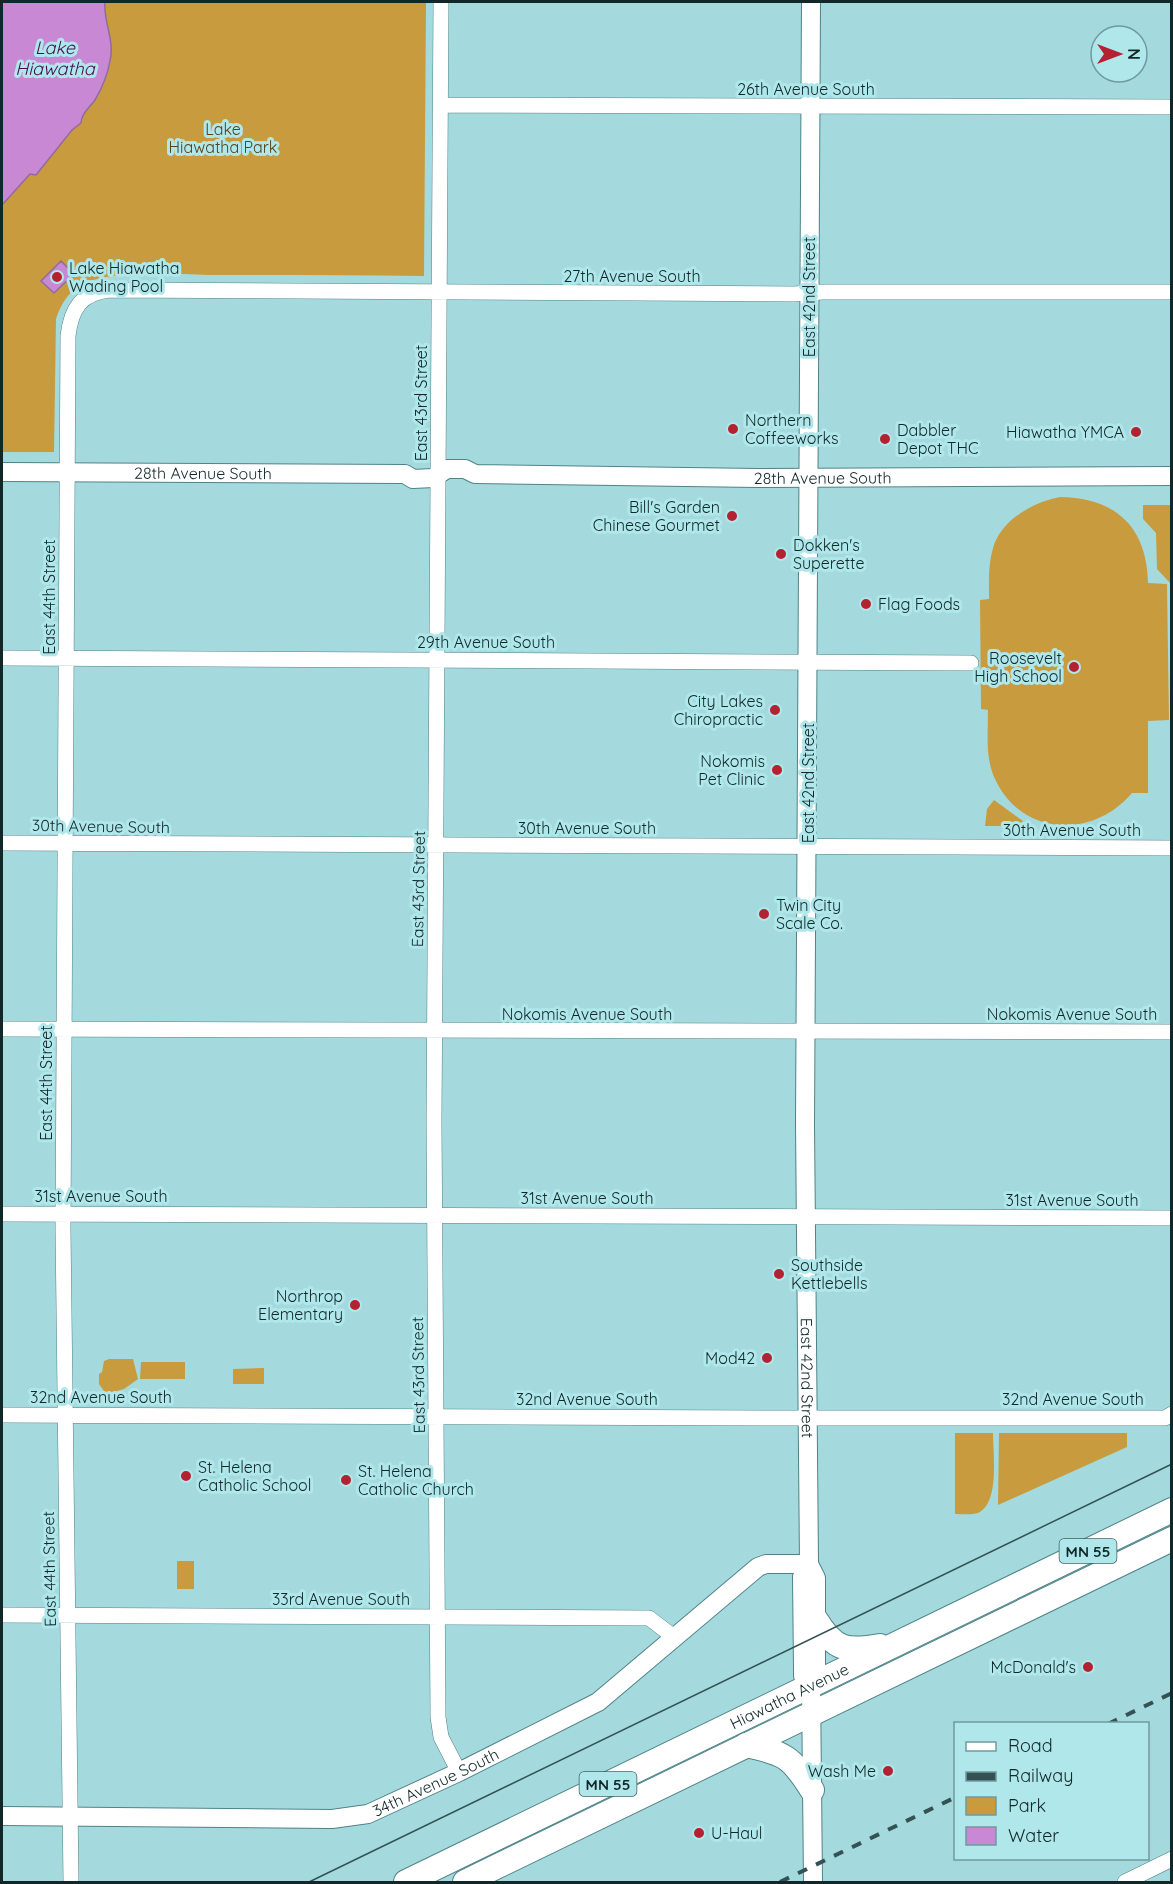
<svg xmlns="http://www.w3.org/2000/svg" width="1173" height="1884" font-family="Quicksand,sans-serif">
<style>
.green{fill:#c99b3f}
.water{fill:#c888d3;stroke:#916ba0;stroke-width:1.5}
.lines{fill:none;stroke-linecap:round;stroke-linejoin:round}
.minor-casing{stroke:#4f8387;stroke-width:16}
.tertiary-casing{stroke:#4f8387;stroke-width:20}
.trunk-casing{stroke:#4f8387;stroke-width:26}
.minor{stroke:#fff;stroke-width:15}
.tertiary{stroke:#fff;stroke-width:18}
.trunk{stroke:#fff;stroke-width:24}
.tram{stroke:#345254;stroke-width:1.5}
.rail{stroke:#345254;stroke-width:4;stroke-dasharray:10 10;stroke-linecap:butt}
.poi-dot{fill:#b42232;stroke:#b0e7eb;stroke-width:2}
.labels{text-anchor:middle;dominant-baseline:central;stroke-width:6;stroke-linejoin:round;paint-order:stroke}
.shield{fill:#b0e7eb;stroke:#416162;stroke-width:1.5}
.shield-label{font-size:15px;font-weight:bold;fill:#112728}
.street-label{font-size:16px;fill:#112728;stroke:#b0e7eb}
.park-label{font-size:16px;fill:#564119;stroke:#b0e7eb}
.poi-label{font-size:16px;fill:#112728;stroke:#b0e7eb;text-anchor:start}
.water-label{font-size:18px;font-style:italic;fill:#470b51;stroke:#b0e7eb}
</style>
<rect width="100%" height="100%" fill="#a4dade"/>
<!-- green -->
<path class="green" d="M2,2H426L424,276C353,275 281,275 209,275C174,274 120,270 87,282C70,288 61,304 56,319L54,452H2Z
M1060,497C1116,498 1147,527 1148,583L1167,584L1169,720L1148,721V793H1132C1093,839 1022,837 995,779C985,758 988,733 988,710L981,709L980,600L989,599C989,582 988,565 993,548C1001,520 1033,502 1060,497Z
M1143,505H1171V725L1170,583L1157,569L1156,533L1143,519Z
M994,800L1023,821L1021,826H985L987,809Z
M109,1359H133L138,1379L124,1389L106,1394L99,1384V1374L102,1372L104,1361Z
M141,1362H185V1379H140Z
M264,1368V1384H233V1369Z
M955,1433H993C993,1454 1000,1503 978,1513C972,1515 962,1514 955,1514Z
M999,1433H1127V1447L998,1505Z
M177,1561H194V1589H177Z"/>
<!-- water -->
<path class="water" d="M2,2H105C103,21 115,40 110,61C108,73 102,88 95,100C90,107 81,114 81,123L72,130L36,175L30,174L2,205Z
M61,261L74,274L54,293L41,281Z"/>
<g class="lines">
<!-- minor casing -->
<g class="minor-casing">
<path id="minor" d="M441,2L434,1122L438,1717L441,1737L459,1772
M441,105L1172,107
M2,658L971,663
M2,843L1172,848
M2,1029L1172,1032
M2,1214L1172,1218
M2,1415L792,1418H1165L1172,1414
M2,1615L649,1618L674,1637
M71,1882L63,1229L68,336C71,309 81,293 109,290L794,294L822,292H1172
M1125,1882L1172,1859"/>
</g>
<!-- tertiary casing -->
<g class="tertiary-casing">
<g id="tertiary">
<path id="s1" d="M811,2L805,1124L809,1564L816,1578V1677L811,1685L813,1882"/>
<path id="s2" d="M2,472L405,474L413,479L433,478L447,469H465L475,474L758,478L1172,476"/>
<path d="M809,1564L802,1577L803,1669V1676L811,1685"/>
<path id="s3" d="M2,1816L332,1819L368,1814L459,1772L598,1702L758,1567L766,1564H809"/>
</g>
</g>
<!-- trunk casing -->
<g class="trunk-casing">
<g id="trunk">
<path d="M816,1620C834,1650 847,1652 880,1646"/>
<path d="M746,1745C784,1753 791,1756 812,1790"/>
<path id="s4" d="M406,1882L1172,1510"/>
<path d="M465,1882L1172,1539"/>
</g>
</g>
<!-- minor -->
<use href="#minor" class="minor"/>
<!-- tertiary -->
<use href="#tertiary" class="tertiary"/>
<!-- trunk -->
<use href="#trunk" class="trunk"/>
<!-- tram -->
<path class="tram" d="M309,1882L1172,1464"/>
<!-- rail -->
<path class="rail" d="M1108,1724L1172,1693
M780,1882L956,1797"/>
</g>
<!-- markers -->
<g class="poi-dot">
<circle cx="57" cy="277" r="6"/>
<circle cx="733" cy="429" r="6"/>
<circle cx="1136" cy="432" r="6"/>
<circle cx="885" cy="439" r="6"/>
<circle cx="732" cy="516" r="6"/>
<circle cx="781" cy="554" r="6"/>
<circle cx="866" cy="604" r="6"/>
<circle cx="1074" cy="667" r="6"/>
<circle cx="775" cy="710" r="6"/>
<circle cx="777" cy="770" r="6"/>
<circle cx="764" cy="914" r="6"/>
<circle cx="779" cy="1274" r="6"/>
<circle cx="355" cy="1305" r="6"/>
<circle cx="767" cy="1358" r="6"/>
<circle cx="186" cy="1476" r="6"/>
<circle cx="346" cy="1480" r="6"/>
<circle cx="1088" cy="1667" r="6"/>
<circle cx="888" cy="1771" r="6"/>
<circle cx="699" cy="1833" r="6"/>
</g>
<g class="labels">
<!-- shield labels -->
<g class="shield">
<rect x="1059.5" y="1539" width="57" height="24" rx="4.5"/>
<rect x="579.5" y="1772" width="57" height="24" rx="4.5"/>
</g>
<g class="shield-label">
<text x="1088" y="1551">MN 55</text>
<text x="608" y="1784">MN 55</text>
</g>
<!-- street labels -->
<g class="street-label">
<text x="806" y="89">26th Avenue South</text>
<text x="632" y="276">27th Avenue South</text>
<text transform="translate(809 297) rotate(-90)">East 42nd Street</text>
<text transform="translate(421 403) rotate(-90)">East 43rd Street</text>
<text stroke="none"><textPath href="#s2" startOffset="201">28th Avenue South</textPath></text>
<text stroke="none"><textPath href="#s2" startOffset="826">28th Avenue South</textPath></text>
<text transform="translate(49 597) rotate(-90)">East 44th Street</text>
<text x="486" y="642">29th Avenue South</text>
<text transform="translate(808 783) rotate(-90)">East 42nd Street</text>
<text transform="translate(101 826) rotate(1)">30th Avenue South</text>
<text x="587" y="828">30th Avenue South</text>
<text x="1072" y="830">30th Avenue South</text>
<text transform="translate(418 889) rotate(-89)">East 43rd Street</text>
<text x="587" y="1014">Nokomis Avenue South</text>
<text x="1072" y="1014">Nokomis Avenue South</text>
<text transform="translate(46 1083) rotate(-90)">East 44th Street</text>
<text x="101" y="1196">31st Avenue South</text>
<text x="587" y="1198">31st Avenue South</text>
<text x="1072" y="1200">31st Avenue South</text>
<text transform="translate(418 1375) rotate(-91)">East 43rd Street</text>
<text stroke="none"><textPath href="#s1" startOffset="1376">East 42nd Street</textPath></text>
<text x="101" y="1397">32nd Avenue South</text>
<text x="587" y="1399">32nd Avenue South</text>
<text x="1073" y="1399">32nd Avenue South</text>
<text transform="translate(49 1569) rotate(-91)">East 44th Street</text>
<text x="341" y="1599">33rd Avenue South</text>
<text stroke="none"><textPath href="#s4" startOffset="426">Hiawatha Avenue</textPath></text>
<text stroke="none"><textPath href="#s3" startOffset="441">34th Avenue South</textPath></text>
</g>
<!-- park labels -->
<g class="park-label">
<text x="223" y="129">Lake<tspan x="223" dy="18">Hiawatha Park</tspan></text>
</g>
<!-- poi labels -->
<g class="poi-label">
<text x="69" y="268">Lake Hiawatha<tspan x="69" dy="18">Wading Pool</tspan></text>
<text x="745" y="420">Northern<tspan x="745" dy="18">Coffeeworks</tspan></text>
<text x="897" y="430">Dabbler<tspan x="897" dy="18">Depot THC</tspan></text>
<text x="1124" y="432" text-anchor="end">Hiawatha YMCA</text>
<text x="720" y="507" text-anchor="end">Bill's Garden<tspan x="720" dy="18">Chinese Gourmet</tspan></text>
<text x="793" y="545">Dokken's<tspan x="793" dy="18">Superette</tspan></text>
<text x="878" y="604">Flag Foods</text>
<text x="1062" y="658" text-anchor="end">Roosevelt<tspan x="1062" dy="18">High School</tspan></text>
<text x="763" y="701" text-anchor="end">City Lakes<tspan x="763" dy="18">Chiropractic</tspan></text>
<text x="765" y="761" text-anchor="end">Nokomis<tspan x="765" dy="18">Pet Clinic</tspan></text>
<text x="776" y="905">Twin City<tspan x="776" dy="18">Scale Co.</tspan></text>
<text x="791" y="1265">Southside<tspan x="791" dy="18">Kettlebells</tspan></text>
<text x="343" y="1296" text-anchor="end">Northrop<tspan x="343" dy="18">Elementary</tspan></text>
<text x="755" y="1358" text-anchor="end">Mod42</text>
<text x="198" y="1467">St. Helena<tspan x="198" dy="18">Catholic School</tspan></text>
<text x="358" y="1471">St. Helena<tspan x="358" dy="18">Catholic Church</tspan></text>
<text x="1076" y="1667" text-anchor="end">McDonald's</text>
<text x="876" y="1771" text-anchor="end">Wash Me</text>
<text x="711" y="1833">U-Haul</text>
</g>
<!-- water labels -->
<g class="water-label">
<text x="55" y="47">Lake<tspan x="55" dy="21">Hiawatha</tspan></text>
</g>
</g>
<!-- border -->
<rect width="1173" height="1884" fill="none" stroke="#112728" stroke-width="6"/>
<!-- legend -->
<rect x="954" y="1722" width="195" height="138" fill="#b0e7eb" stroke="#709a9d" stroke-width="1.5"/>
<rect x="966" y="1742" width="30" height="9" fill="#ffffff" stroke="#709a9d" stroke-width="1.5"/>
<text x="1008" y="1752" font-size="18" fill="#112728">Road</text>
<rect x="966" y="1772" width="30" height="9" fill="#345254" stroke="#709a9d" stroke-width="1.5"/>
<text x="1008" y="1782" font-size="18" fill="#112728">Railway</text>
<rect x="966" y="1797" width="30" height="18" fill="#c99b3f" stroke="#709a9d" stroke-width="1.5"/>
<text x="1008" y="1812" font-size="18" fill="#112728">Park</text>
<rect x="966" y="1827" width="30" height="18" fill="#c888d3" stroke="#709a9d" stroke-width="1.5"/>
<text x="1008" y="1842" font-size="18" fill="#112728">Water</text>
<!-- north arrow -->
<g transform="translate(1119 54) rotate(90)"><circle r="28" fill="#b0e7eb" stroke="#709a9d" stroke-width="1.5"/>
<path d="M0-4.5L10 22L0 15L-10 22Z" fill="#b42232"/>
<text y="-9" font-size="16" font-weight="bold" text-anchor="middle" fill="#112728">N</text>
</g>
</svg>
